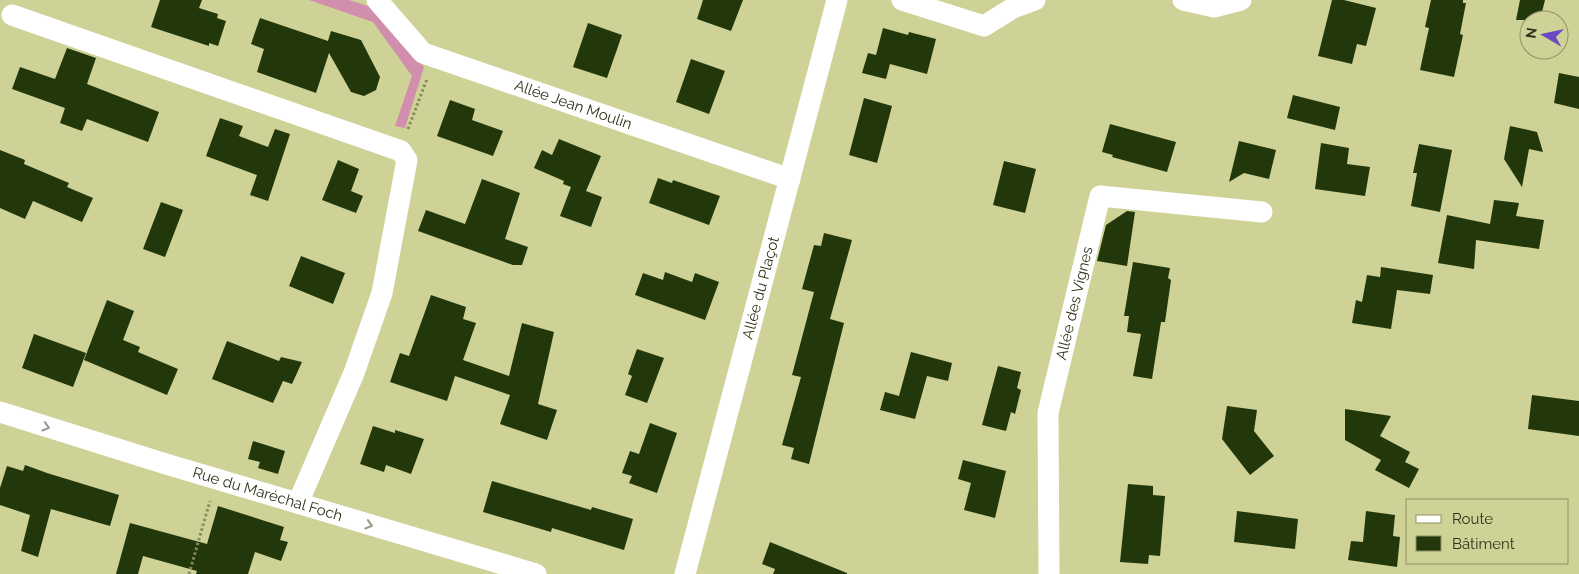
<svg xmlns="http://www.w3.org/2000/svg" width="1579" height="574" font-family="Raleway,sans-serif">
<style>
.green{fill:#d28ead}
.building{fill:#23380a}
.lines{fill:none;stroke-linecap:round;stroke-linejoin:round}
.path{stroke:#878a5f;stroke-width:3;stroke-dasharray:2.5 2.5;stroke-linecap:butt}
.street{stroke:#fff;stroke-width:21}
.oneway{stroke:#98988c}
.labels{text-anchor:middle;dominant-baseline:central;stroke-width:5;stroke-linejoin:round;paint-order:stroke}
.street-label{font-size:15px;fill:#30321a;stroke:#ced297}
</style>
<rect width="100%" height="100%" fill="#ced297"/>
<!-- green -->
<path class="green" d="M309,0H349L371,7L424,67L405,128L395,126L412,76L373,22Z"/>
<!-- building -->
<path class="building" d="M160,0H202L199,8L218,14L217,18L226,21L218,46L209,43V46L151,27Z
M703,0H743L731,31L697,19Z
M1332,0H1344L1376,8L1366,46L1357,44L1352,64L1318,56Z
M1431,0H1463V3H1466L1460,34L1463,35L1454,77L1420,70L1429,28L1425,27Z
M1520,0H1545L1540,20H1516Z
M260,18L328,41L331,31L361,40L380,77L376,90L364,96L351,92L329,53L316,93L257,72L264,49L251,44Z
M588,23L622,35L607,78L573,67Z
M883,28L908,35L909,32L936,39L927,74L890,64L886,79L862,73L868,53L876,55Z
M67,48L96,58L87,84L159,112L148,142L87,119L82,131L60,123L65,108L12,89L20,67L55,79Z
M691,59L725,71L709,114L676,102Z
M1559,73L1579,77V109L1554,103Z
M1293,95L1340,107L1335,130L1287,118Z
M864,98L892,106L877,163L849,155Z
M450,100L475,109L472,120L503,131L493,156L437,136Z
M220,118L243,126L239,136L268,147L275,129L290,134L268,201L250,195L257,175L206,156Z
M1110,124L1176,142L1167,172L1112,157L1113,155L1102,152Z
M1510,126L1537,132L1543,152L1529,149L1522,187L1504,159Z
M559,139L601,156L586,191L602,197L591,227L560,216L571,187L563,184L564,181L534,168L542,150L552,155Z
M1239,141L1276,150L1269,179L1244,173L1229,182Z
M1321,143L1349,148L1347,164L1370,167L1365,196L1315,189Z
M1419,144L1452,150L1440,212L1411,206L1417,173H1413Z
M0,150L25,160L24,164L69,183L67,187L93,198L82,222L33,201L25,219L0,208Z
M338,160L359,169L351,191L363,196L356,213L322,200Z
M1004,161L1036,169L1025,213L993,205Z
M658,178L672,183L673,180L720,196L709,225L649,203Z
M482,179L520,193L505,239L528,247L522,265H513L418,231L426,210L465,224Z
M1494,200L1519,203L1516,216L1544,220L1539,249L1476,240L1474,269L1438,263L1447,215L1490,224Z
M161,202L183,210L165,257L143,249Z
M1127,211L1135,212L1127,266L1097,261L1106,225Z
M824,233L852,240L830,319L844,323L809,464L791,459L794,448L782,445L801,377L792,375L814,292L802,289L814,245L821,246Z
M301,256L345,273L333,304L289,286Z
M1133,262L1170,268L1168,278L1171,280L1165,322H1161L1152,379L1133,376L1141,334L1127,332L1129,316H1124Z
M1381,267L1433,275L1430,294L1397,290L1391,329L1352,323L1356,300L1362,302L1367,275L1380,277Z
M665,272L692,282L695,273L719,282L705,320L635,295L643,273L663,280Z
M431,295L466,307L463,319L476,323L463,360L509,376L522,323L554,332L538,404L557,410L547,440L500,424L510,395L455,376L447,401L390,382L400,353L409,356Z
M107,300L134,311L123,340L140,347L138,352L178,369L167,395L84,360Z
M34,334L86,353L73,387L22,368Z
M227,341L279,361L281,357L302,362L292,384L283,381L273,403L212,379Z
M637,349L664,358L647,403L625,395L632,376L628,374Z
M911,352L952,363L948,381L927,376L915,419L880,410L885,392L899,396Z
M998,366L1021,372L1017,388L1021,390L1015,414L1011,412L1006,431L982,425Z
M1532,395L1579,401V436L1528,429Z
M1227,406L1257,410L1254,431L1274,456L1250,475L1222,439Z
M1345,409L1391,416L1380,436L1410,452L1405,462L1419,469L1409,488L1375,470L1381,460L1345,440Z
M650,423L677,433L657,493L629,483L632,476L622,473L630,451L639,454Z
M373,426L395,433V430L424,439L411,474L386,465L384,472L360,464Z
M253,441L285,451L278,474L258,468L260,462L248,459Z
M963,460L1006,471L995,518L964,510L971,483L958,479Z
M25,465L47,473L119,495L110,526L51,509L38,557L21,551L30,515L0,505V488L7,466L23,471Z
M492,481L591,510L592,507L633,519L624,550L552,528L551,532L483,512Z
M1128,484L1153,486V495L1165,496L1160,556L1149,555L1148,564L1120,562Z
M218,506L284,527L280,540L288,542L281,561L255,552L248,574H196L197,571L143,556L138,574H116L130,523L207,544Z
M1237,511L1298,519L1295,549L1234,542Z
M1366,511L1395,515L1393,536L1400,537L1397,567L1348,560L1351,541L1363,542Z
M770,542L847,573V574H773L775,569L762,564Z"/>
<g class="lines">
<!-- path -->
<path class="path" d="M408,129L427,79
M189,574L210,501"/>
<!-- street -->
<g class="street">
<path id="s1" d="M377,0L423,53L790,179"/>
<path d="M902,0L984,26L1013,8L1035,0"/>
<path d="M1183,0L1214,7L1241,0"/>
<path d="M12,15L401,151L407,160L382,293L354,373L298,503"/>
<path id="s2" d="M0,412L166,464L536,574"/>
<path id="s3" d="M685,574L837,0"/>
<path id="s4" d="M1049,574L1048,413L1100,196L1262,212"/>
</g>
</g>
<!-- one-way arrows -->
<defs><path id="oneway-chevron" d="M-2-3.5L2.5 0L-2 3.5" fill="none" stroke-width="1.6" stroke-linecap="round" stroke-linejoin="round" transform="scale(1.25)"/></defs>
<g class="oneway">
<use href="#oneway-chevron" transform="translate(46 427) rotate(17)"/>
<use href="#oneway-chevron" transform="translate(369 525) rotate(17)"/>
</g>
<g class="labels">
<!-- street labels -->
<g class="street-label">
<text stroke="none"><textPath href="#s1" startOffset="229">Allée Jean Moulin</textPath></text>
<text stroke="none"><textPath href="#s3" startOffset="296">Allée du Plaçot</textPath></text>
<text stroke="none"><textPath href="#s4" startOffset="274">Allée des Vignes</textPath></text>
<text stroke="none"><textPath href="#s2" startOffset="280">Rue du Maréchal Foch</textPath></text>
</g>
</g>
<!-- legend -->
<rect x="1406" y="499" width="162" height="65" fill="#ced297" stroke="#8f9265"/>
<rect x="1416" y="515" width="25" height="8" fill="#ffffff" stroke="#8f9265"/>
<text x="1452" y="524" font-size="15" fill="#30321a">Route</text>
<rect x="1416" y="536" width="25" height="15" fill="#23380a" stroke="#8f9265"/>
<text x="1452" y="549" font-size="15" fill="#30321a">Bâtiment</text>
<!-- north arrow -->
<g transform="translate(1544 35) rotate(279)"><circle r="24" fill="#ced297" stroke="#8f9265"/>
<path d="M0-4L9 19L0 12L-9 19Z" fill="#6a49c2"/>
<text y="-8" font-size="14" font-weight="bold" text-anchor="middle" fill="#30321a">N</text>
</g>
</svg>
